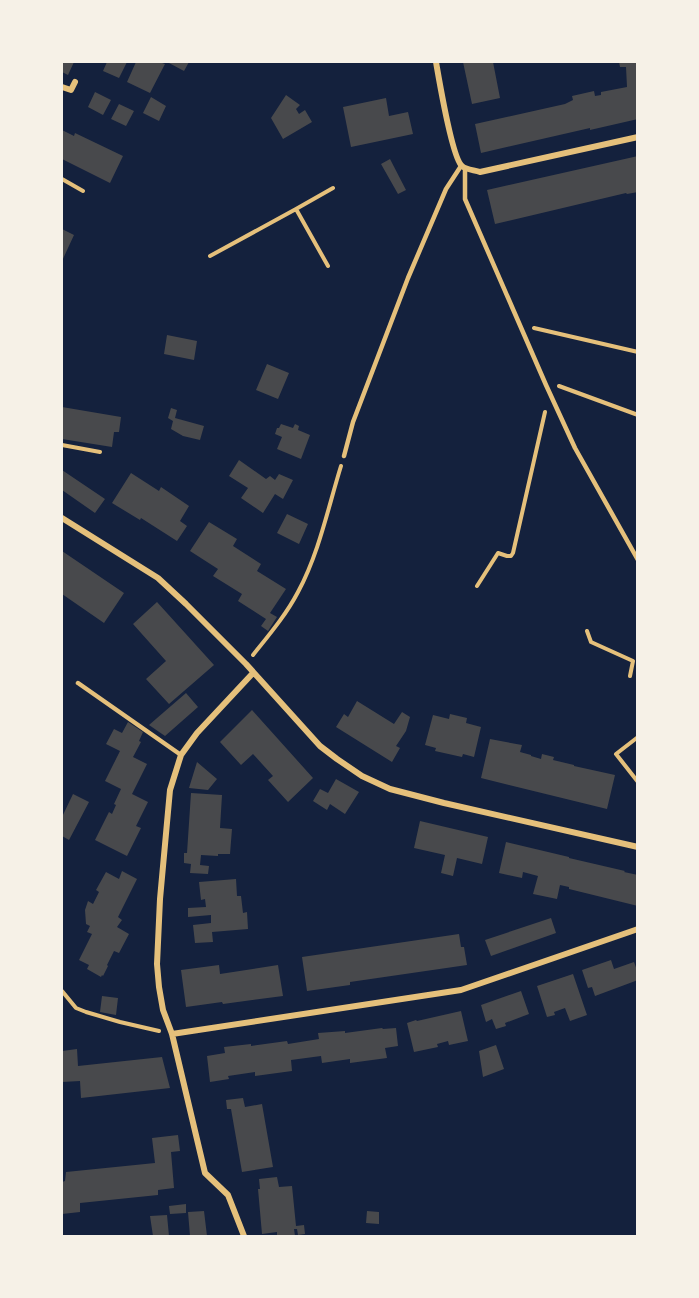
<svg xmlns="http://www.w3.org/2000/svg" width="699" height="1298" font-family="Poppins,sans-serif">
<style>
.building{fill:#48494c}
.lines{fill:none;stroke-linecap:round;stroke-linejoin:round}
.path{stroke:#e5c07b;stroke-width:4}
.service{stroke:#e5c07b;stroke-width:4.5}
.minor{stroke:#e5c07b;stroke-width:6}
</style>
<rect width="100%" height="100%" fill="#14213d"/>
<!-- building -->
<path class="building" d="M62,62H74L68,75L62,72Z
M107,62H127L119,78L103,71Z
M136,62H159L165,64L150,93L127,82Z
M170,62H189L184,71L169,63Z
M463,62H493L500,98L472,104Z
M619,62H638V119L590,130V128L481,153L475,124L565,104L573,100L572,96L594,91L595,96L601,95V92L627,87L626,67H620Z
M95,92L111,100L103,115L88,107Z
M286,95L300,105L296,109L299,114L305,110L312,122L283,139L271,118Z
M151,97L166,106L159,121L143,113Z
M386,98L389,116L408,112L413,134L351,147L343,107Z
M119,104L134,111L126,126L111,119Z
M62,130L74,136L75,133L123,156L110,183L62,159Z
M638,156V192L627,194L626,193L495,224L487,190Z
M390,159L406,190L398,194L381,164Z
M62,229L74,235L62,261Z
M167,335L197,341L194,360L164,354Z
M267,364L289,373L278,399L256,390Z
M62,407L121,417L119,432H114L112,447L62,439Z
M171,408L177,410L175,418L204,426L200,440L183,436L171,429L173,421L168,418Z
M281,424L293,428L295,424L299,426L298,430L310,435L301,459L277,449L282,437L275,434L277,428H279Z
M239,460L266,479L270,476L275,480L279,474L293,480L283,499L275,494L263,513L241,498L248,488L229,476Z
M62,470L105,499L95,513L62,490Z
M131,473L159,491L161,487L189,506L180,521L187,526L177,541L141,518L140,520L112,503Z
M287,514L308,524L299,544L277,533Z
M209,522L237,539L233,546L261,564L257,571L286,589L270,613L277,617L268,631L261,626L266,619L238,601L242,594L213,576L218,569L190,551Z
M62,551L124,593L104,623L62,594Z
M157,602L214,665L169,704L146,679L166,661L133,624Z
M186,693L198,707L165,736L149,725Z
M357,701L394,724L402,712L410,717L406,731L396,746L400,748L392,762L336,727L344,714L348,717Z
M252,710L313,778L288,802L268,780L273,776L253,754L241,765L220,742Z
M450,714L467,718L466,723L481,727L474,757L463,754L462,757L435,751L436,748L425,745L433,715L449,719Z
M128,722L143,732L139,741L141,742L133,757L147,764L132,794L148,802L136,826L141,828L127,856L95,840L109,812L112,814L116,805L114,804L121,789L105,781L120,751L106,744L114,729L122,733Z
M490,739L522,745L520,752L531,755V756L541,759L542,754L554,757L553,760L574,765V766L615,775L607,809L481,778Z
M197,762L217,779L208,790L189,788Z
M336,779L359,792L345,814L330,804L327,810L313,801L320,789L328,793Z
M191,793L222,795L220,828L232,829L230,854H218V856L201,855L200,865L209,866L208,874L190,873L191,864L184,863V853H187Z
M73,794L89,802L69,840L62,836V817Z
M420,821L488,837L482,864L457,858L453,876L441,873L445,855L414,848Z
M506,842L569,857V858L625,871L624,872L638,875V906L569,889V887L560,885L557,899L533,894L538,876L523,872L522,878L499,873Z
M122,871L137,879L118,917L122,920L117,927L129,934L119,953L114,951L107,965L108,966L103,976L102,975L101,977L87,969L89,965L79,960L92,934L87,932L90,926L86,924L85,910L88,901L93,904L99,892L96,890L106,872L119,879Z
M236,879L237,896H241L243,913L247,912L248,929L212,932L213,942L195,943L193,925L211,923V915L188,917V908L206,907L205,899L201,900L199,882Z
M551,918L556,933L491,956L485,940Z
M459,934L461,947H464L467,965L350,982V985L307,991L302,957Z
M611,960L614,969L634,962L638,973V980L595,996L592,987L588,988L582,970Z
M219,965L220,974L278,965L283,996L223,1004L222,1002L186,1007L181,970Z
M573,974L587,1015L570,1021L565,1008L554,1012L555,1015L547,1017L537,986Z
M521,991L529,1014L505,1023L506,1026L496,1029L492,1019L486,1022L481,1005Z
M102,996L118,998L116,1015L100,1012Z
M461,1011L468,1041L449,1045L448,1041L437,1044L438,1047L414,1052L407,1023L416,1020L417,1021Z
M382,1028L383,1029L396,1028L398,1046L385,1048L387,1058L350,1063V1059L322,1063L321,1056L291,1060L292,1071L255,1076V1072L228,1076L229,1079L210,1082L207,1056L225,1053L224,1047L251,1044V1046L287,1041L288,1044L319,1039L318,1033L345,1031V1033Z
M496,1045L504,1069L483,1077L479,1051Z
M77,1049L78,1066L162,1057L170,1088L81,1098L80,1081L62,1082V1051Z
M243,1098L245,1107L262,1104L273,1167L242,1172L231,1109H227L226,1100Z
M178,1135L180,1151L171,1152L174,1188L158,1190V1195L80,1203V1212L62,1214V1182L65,1181L66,1172L155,1163L152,1138Z
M277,1177L279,1187L292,1186L296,1226L304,1225L305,1234L298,1235L297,1229H294L295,1236H277V1232L262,1234L258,1189H260L259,1179Z
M186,1204V1213L170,1214L169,1206Z
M204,1211L207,1236H190L188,1212Z
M367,1211L379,1212V1224L366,1223Z
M167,1215L169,1236H153L150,1216Z"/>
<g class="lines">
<!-- path -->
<path class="path" d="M62,179L83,191
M296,209L328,266
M210,256L296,209L333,188
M534,328L638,352
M559,386L638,415
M62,445L100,452
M477,586L498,553L507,556H511L513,553L545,412
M587,631L591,642L633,661L630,676
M253,655C269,635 286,615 298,592C319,553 328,508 341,466
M638,737L616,754L638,782
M62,991L76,1008L86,1012L120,1022L159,1031"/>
<!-- service -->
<path class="service" d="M465,168V199L546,385L575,448L638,560
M344,456L353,422L408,278L446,189L461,166
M78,683L181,755"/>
<!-- minor -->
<path class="minor" d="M436,62C439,79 452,158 462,166C466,170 475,170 480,172L638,137
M62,87L71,90L75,82
M62,518L158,578L186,604L246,664L320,746L337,759L362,776L390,789L444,803L638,847
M172,1034L461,990L638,929
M244,1236L228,1195L205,1173L172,1034L163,1010L159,987L157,964L160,899L170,790L181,755L197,733L253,673"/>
</g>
<!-- border -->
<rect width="699" height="1298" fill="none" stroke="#f6f1e7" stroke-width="126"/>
</svg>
